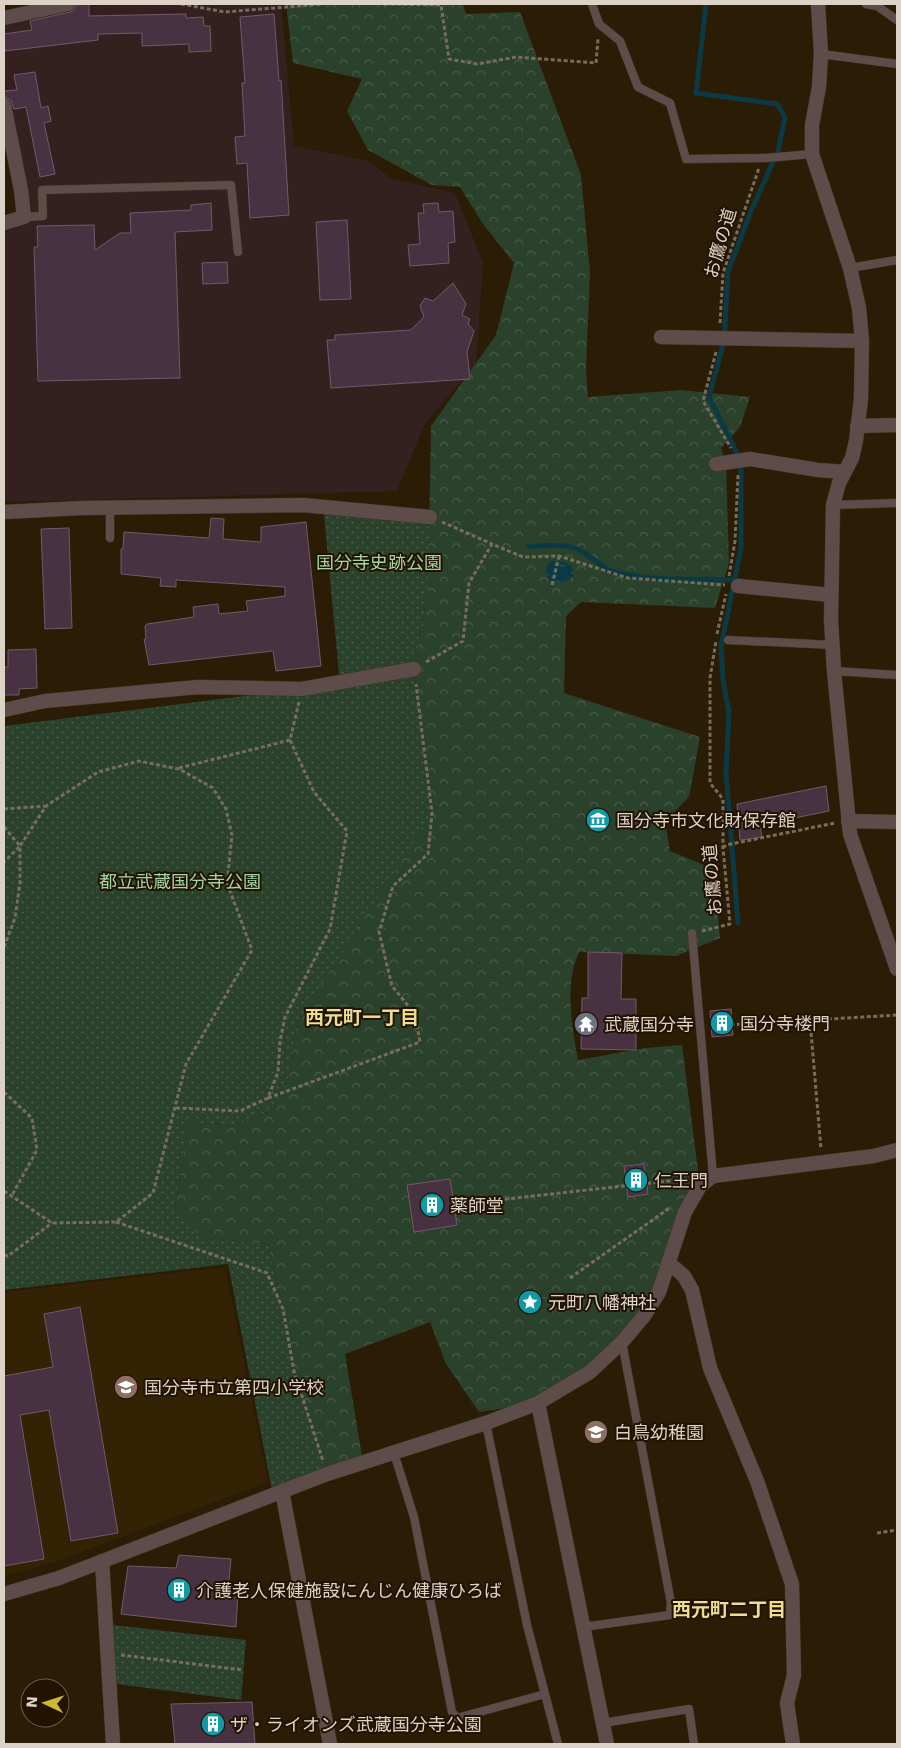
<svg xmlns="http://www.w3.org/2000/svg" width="901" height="1748" font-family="'DejaVu Sans','Noto Sans JP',sans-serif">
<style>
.industrial{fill:#34211f}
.built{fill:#342204}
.grass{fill:url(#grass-dots)}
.forest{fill:url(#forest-crowns)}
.water{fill:url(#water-ripples)}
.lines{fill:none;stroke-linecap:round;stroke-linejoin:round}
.stream{stroke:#0b3a44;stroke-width:5}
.building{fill:#483140;stroke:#73596a}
.service-casing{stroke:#473925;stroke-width:9}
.minor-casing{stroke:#473925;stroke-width:15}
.path{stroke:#786c5a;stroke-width:3;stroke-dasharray:4 2.5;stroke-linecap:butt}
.service{stroke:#5d4c4a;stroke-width:8}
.minor{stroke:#5d4c4a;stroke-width:14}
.labels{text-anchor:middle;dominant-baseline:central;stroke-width:4;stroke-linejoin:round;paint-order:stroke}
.street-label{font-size:18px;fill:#dcd2c5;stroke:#211300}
.park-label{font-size:18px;fill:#a2d4a6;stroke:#211300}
.poi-label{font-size:18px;fill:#dcd2c5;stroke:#211300;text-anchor:start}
.neighbourhood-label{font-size:19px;font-weight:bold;fill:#eedd8f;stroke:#211300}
</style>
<defs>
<pattern id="grass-dots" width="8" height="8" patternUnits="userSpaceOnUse" patternTransform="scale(1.25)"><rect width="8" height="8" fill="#2a412c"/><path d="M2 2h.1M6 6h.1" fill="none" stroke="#485c49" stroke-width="1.8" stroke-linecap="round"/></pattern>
<pattern id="forest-crowns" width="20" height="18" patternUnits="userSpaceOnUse" patternTransform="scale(1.25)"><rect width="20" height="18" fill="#2a412c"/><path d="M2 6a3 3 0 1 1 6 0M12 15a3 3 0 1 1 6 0" fill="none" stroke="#485c49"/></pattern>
<pattern id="water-ripples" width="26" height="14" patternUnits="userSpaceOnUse" patternTransform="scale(1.25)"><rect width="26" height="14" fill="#0b3a44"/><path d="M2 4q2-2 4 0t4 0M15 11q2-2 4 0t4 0" fill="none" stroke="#2e565e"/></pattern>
</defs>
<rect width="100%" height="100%" fill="#2b1c06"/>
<!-- industrial -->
<path class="industrial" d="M104,4H281L294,146L369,161L390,178L455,193L483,263L476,364L424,425L397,491L4,502V231L29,224L4,72V25Z"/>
<!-- built -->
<path class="built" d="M225,1267L268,1482L52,1563L4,1576V1292Z"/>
<!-- grass -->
<path class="grass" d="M323,505L430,517L428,590L414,669L432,813L371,912L297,1023L290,1075L272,1111L235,1126L188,1122L175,1209L201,1237L268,1244L283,1309L294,1371L327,1474L273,1495L228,1264L4,1290V726L340,684Z
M104,1624L246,1640L241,1700L108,1683Z"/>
<!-- forest -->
<path class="forest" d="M286,4H463L466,14L520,12L581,175L590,272L586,369L588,397L681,390L750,397L740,427L721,448L726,463L729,563L715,608L581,602L566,616L564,693L700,737L689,797L665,821L670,851L714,869L720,938L676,956L579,952C564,985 572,1026 578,1060L645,1048L682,1045L700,1186L670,1264L622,1342L538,1403L479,1412L446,1364L430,1322L345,1354L363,1462L327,1474L294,1371L283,1309L268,1244L201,1237L175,1210L188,1122L235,1126L272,1111L290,1075L297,1023L432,813L414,669L428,590L431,426L496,335L514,263L483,224L460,187L432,185L368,150L347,111L362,79L293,63Z"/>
<!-- water -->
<path class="water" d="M552,561L565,562L572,567L574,575C566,583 561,584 550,581L546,574L547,565Z"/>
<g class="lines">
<!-- stream -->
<path class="stream" d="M706,4L696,93L777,104L785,117L778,151L751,211L728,272L724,341L709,397L741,461V548L721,646L723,680L729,713L726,772L738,923
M529,546C545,546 565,543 579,550C592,556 601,568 615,572C651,582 698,578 735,580"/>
</g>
<!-- building -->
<path class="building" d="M77,4H89V16L186,14V18L203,17L204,26H210L211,51L189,52V44L142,46V33L98,34V40L5,51L4,34L32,30L30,21L70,12L74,10Z
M274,14L279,81L281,80L289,215L250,218L247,163L237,164L235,137L245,136L242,83H245L240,17Z
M35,72L41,108L48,106L51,121L44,123L55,174L40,177L26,107L14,109L11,100L4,96V91L17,90L14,75Z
M211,203L212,230L175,232L180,378L38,381L34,247H38L37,226L94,225L95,250L120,233H131L130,213L191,210V205Z
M438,203L439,212L453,211L455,242L448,243L449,263L410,266L408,245L420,244L418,213H424L423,204Z
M347,220L351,299L320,300L316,222Z
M227,262L228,283L203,284L202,263Z
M453,283L466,304L462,315L470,319L468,324L474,331L467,352L470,379L331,388L327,340H335V335L411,330L424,317L420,306L425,298L433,301Z
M211,518L224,519L223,539L261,542V527L306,522L321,666L276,671L273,651L149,665L144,639H146L145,626L147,624L194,617L193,607L218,604L219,614L248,611L246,601L285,596V587L176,580V587L160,586L161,578L121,574V549H123L124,532L209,538Z
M69,528L72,628L45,629L41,529Z
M36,649L37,688L19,689V695H4V667H8V650Z
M826,786L829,811L760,825L762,837L740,840L737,804Z
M588,952L622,953L621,999H636V1050L581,1049L582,998H588Z
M731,1009L733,1035L712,1037L710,1011Z
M644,1164L648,1194L628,1197L624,1166Z
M450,1179L457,1225L414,1232L407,1185Z
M80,1307L118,1533L71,1541L49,1410L20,1415L44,1559L4,1566V1376L53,1367L44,1314Z
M179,1555L231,1559L228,1590L238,1591L236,1627L121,1614L128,1566L176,1568Z
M252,1702L255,1744H175L171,1704Z"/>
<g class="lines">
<!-- service casing -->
<g class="service-casing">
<path id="service" d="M592,4L599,24L620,41L638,87L670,103L686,159L766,158L812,154
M866,4L877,6L897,20
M821,54L897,64
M24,217L43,216L42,190L231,185L238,252
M850,268L897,260
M833,505L897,503
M110,508V538
M728,640L833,645
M834,671L897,675
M692,933L713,1176
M486,1423L527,1625L558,1744
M394,1453L414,1517L452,1712L457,1718L545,1694
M583,1627L670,1615L671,1603L622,1342
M603,1723L689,1709L694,1744"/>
</g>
<!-- minor casing -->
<g class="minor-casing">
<path id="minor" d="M818,4L821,54L819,87L812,125V154L850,268L859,308L862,341L861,399L856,441L852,458L839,483L833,505L831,620L834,671L850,834L897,969
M4,18L68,4
M4,105L21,190L24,217L4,223
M661,337L862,341
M857,426L897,425
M716,464L750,459L818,470L845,472
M4,512L82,508L303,505L430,517
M738,586L831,595
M4,710L45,701L198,687L302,689L414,669
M848,821L897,822
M670,1264L684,1276L692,1290L710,1368L757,1481L792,1584L794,1675L787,1703L793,1744
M538,1403L607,1744
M282,1491L330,1744
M102,1561L113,1744
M4,1594L59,1578L327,1474L486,1423L538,1403L590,1372L622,1342L644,1316L659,1292L685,1212L700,1186L713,1176L874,1156L897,1150"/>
</g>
<!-- path -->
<path class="path" d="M181,4L225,12L323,4
M384,4L441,5L449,59L477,64L516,57L596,63L598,39
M720,323L723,273L759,168
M716,352L703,401L731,448
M442,522L492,544
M729,576L735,541L738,475
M552,585L559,556
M717,634L726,594
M426,662L463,641L469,583L492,544L523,557L559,556L628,578L725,585
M179,768L290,740L299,702
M4,809L46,806
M4,827L20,846L4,862
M723,848L726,845L835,823
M702,931L730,924L723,848V799L710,783V678L716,641
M4,947L15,918L20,883V846L46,806L98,772L139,761L179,769L213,788L226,809L232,835L227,883L252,950L186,1064L153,1193L116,1222L52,1223L4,1191
M810,1020L821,1149
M711,1026L897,1015
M4,1092L32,1118L37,1150L11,1197
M268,1098L420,1042L415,1014L392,986L379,932L393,886L428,854L432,813L416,684
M176,1108L240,1111L268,1098L278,1072L280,1041L285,1017L330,929L347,831L314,792L290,740
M479,1202L687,1179
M116,1222L267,1273L283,1309L294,1371L323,1461
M4,1255L8,1256L52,1223
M570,1278L671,1207
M877,1533L897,1530
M121,1655L243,1670"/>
<!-- service -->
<use href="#service" class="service"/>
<!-- minor -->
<use href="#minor" class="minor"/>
</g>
<!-- icons -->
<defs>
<g id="museum-disc" transform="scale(1.25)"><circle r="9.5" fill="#0f9aa8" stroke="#211300"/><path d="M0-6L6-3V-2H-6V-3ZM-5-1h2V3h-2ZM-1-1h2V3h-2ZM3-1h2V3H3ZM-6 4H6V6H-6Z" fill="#fff"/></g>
<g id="building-disc" transform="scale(1.25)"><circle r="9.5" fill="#0f9aa8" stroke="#211300"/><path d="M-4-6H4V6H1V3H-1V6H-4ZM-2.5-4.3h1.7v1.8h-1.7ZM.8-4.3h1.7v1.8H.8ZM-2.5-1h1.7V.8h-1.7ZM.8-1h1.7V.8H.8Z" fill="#fff"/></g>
<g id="temple-disc" transform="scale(1.25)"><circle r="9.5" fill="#6b7280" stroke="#211300"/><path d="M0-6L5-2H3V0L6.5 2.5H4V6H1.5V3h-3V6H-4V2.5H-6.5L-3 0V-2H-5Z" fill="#fff"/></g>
<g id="sight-disc" transform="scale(1.25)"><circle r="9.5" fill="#0f9aa8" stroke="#211300"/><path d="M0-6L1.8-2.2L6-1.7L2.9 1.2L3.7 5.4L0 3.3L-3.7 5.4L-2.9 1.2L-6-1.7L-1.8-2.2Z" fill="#fff"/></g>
<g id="school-disc" transform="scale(1.25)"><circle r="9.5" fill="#8d6e63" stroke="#211300"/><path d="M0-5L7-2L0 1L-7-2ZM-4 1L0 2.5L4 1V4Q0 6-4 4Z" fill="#fff"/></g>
</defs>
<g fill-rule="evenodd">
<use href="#museum-disc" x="598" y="820"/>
<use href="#building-disc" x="722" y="1023"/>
<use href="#temple-disc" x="586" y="1024"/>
<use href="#building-disc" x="636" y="1180"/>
<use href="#building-disc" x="432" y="1205"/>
<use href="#sight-disc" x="530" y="1302"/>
<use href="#school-disc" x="126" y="1387"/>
<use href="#school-disc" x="596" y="1432"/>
<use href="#building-disc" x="179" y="1590"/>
<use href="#building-disc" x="213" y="1724"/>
</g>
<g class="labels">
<!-- street labels -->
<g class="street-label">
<text transform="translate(720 243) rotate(-74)">お鷹の道</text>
<text transform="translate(712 880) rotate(-95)">お鷹の道</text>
</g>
<!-- park labels -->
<g class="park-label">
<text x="379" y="562">国分寺史跡公園</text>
<text x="180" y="881">都立武蔵国分寺公園</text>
</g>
<!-- poi labels -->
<g class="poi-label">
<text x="616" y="820">国分寺市文化財保存館</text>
<text x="740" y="1023">国分寺楼門</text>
<text x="604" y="1024">武蔵国分寺</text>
<text x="654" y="1180">仁王門</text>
<text x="450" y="1205">薬師堂</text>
<text x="548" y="1302">元町八幡神社</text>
<text x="144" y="1387">国分寺市立第四小学校</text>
<text x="614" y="1432">白鳥幼稚園</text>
<text x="196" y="1590">介護老人保健施設にんじん健康ひろば</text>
<text x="230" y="1724">ザ・ライオンズ武蔵国分寺公園</text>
</g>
<!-- neighbourhood labels -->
<g class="neighbourhood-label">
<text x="362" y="1017">西元町一丁目</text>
<text x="729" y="1609">西元町二丁目</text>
</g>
</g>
<!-- border -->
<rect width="901" height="1748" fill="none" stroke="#dcd2c5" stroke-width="10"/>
<!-- north arrow -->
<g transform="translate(45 1703) rotate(274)"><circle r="24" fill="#211300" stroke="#6c5f4f"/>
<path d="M0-4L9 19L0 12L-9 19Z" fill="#d1b736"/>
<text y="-8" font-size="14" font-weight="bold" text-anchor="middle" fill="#dcd2c5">N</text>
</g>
</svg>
